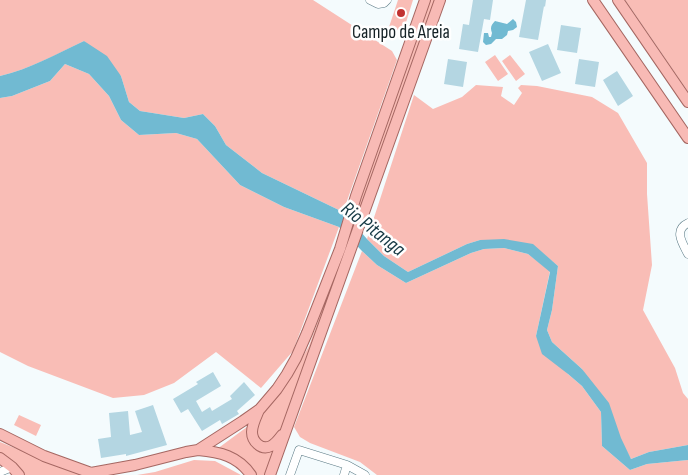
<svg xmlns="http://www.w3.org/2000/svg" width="688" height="475" font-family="'Sofia Sans Condensed',sans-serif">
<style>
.green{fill:#f9bdb6}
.water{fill:#71bad2}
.building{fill:#b4d6e2}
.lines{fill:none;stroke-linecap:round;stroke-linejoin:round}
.minor-casing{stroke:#5b7a85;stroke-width:9}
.major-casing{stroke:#a56762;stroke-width:12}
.minor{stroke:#fff;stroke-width:8}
.major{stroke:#f8bab5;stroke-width:10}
.poi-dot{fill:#c13231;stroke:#fff;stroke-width:2}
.labels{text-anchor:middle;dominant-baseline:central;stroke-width:5;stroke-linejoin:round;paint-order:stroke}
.poi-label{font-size:19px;fill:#142125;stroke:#fff}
.water-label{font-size:20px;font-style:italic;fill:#163944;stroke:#fff}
</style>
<rect width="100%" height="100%" fill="#f4fbfd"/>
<!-- green -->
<path class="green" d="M0,0H313L392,51L397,60L343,212L262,173L226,145L215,126L203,114L184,118L140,111L129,102L121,76L84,41C57,54 30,69 0,76Z
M398,0H413L403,32L389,27Z
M429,0H435L348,247L298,381L265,475H251L213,452L259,418L290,378L309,346L345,245Z
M625,0H688V92L632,10Z
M495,55L508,74L498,81L485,62Z
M510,55L525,74L516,81L502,61Z
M65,64L89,74L109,96L121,120L139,135L176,133L197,139L240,185L284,207L339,227L293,351L261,388L216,352L174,383L144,395L113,398L28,366L0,352V98L12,96L50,81Z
M476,85L503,87L501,96L514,105L522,93L518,88L521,85L537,86L592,97L618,113L647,163V194L652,265L643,310L675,368L683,393L688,399V445L649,452L631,459L582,369L552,342L547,330L552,310L558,266L533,245L480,240L467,244L408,272L384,256L367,239L414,95L433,109L462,97Z
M504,248L528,254L550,271L536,336L568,374L582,386L601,412L602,446L630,470L647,464L688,460V475H377L360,462L310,443L300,437L294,427L362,251L377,265L406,283L471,253L484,249Z
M19,415L41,425L36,436L14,425Z
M0,442L82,475H23L0,455Z
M194,460L215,461L241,475H137L155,472Z"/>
<!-- water -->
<path class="water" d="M513,19L516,22L517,27L513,30L508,31L507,35L502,39H496L491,44L486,45L483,42L484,33H488L489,37H491L492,33C490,28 491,25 495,21L507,24Z
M84,41L107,56L121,76L129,102L140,111L184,118L203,114L215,126L226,145L262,173L343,212L367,239L384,256L408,272L467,244L480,240L504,239L533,244L558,266L552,310L547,330L552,342L582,369L609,403L621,438L631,459L649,452L688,445V460L647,464L630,470L602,446L601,412L582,386L568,374L542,354L536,336L550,272L528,254L504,248L484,249L471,253L406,283L377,265L362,251L339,227L284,207L240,185L197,139L176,133L139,135L121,120L109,96L89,74L65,64L50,81L12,96L0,98V76C30,69 56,54 84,41Z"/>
<!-- building -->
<path class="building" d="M473,0H493L490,20L484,19L478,52L459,49L463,24L469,25Z
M526,0H546L545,7L544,6L538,40L519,37Z
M561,25L581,28L577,53L557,50Z
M548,44L561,73L542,81L529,52Z
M448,59L467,62L463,87L444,84Z
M579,59L599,62L595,87L575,84Z
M617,71L633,96L618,106L603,80Z
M213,372L221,386L196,401L202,412L210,407L212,411L232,399L230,396L244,382L255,395L237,411L239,414L222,424L220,420L202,431L188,409L181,413L173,399L198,384L196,382Z
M153,405L167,445L126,456V454L101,458L98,439L111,437L109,413L128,411L130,435L142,432L135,411Z"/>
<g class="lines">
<!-- minor casing -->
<g class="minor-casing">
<path id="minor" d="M370,0L378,4L384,3L387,0
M688,223C673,230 683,244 688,254
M0,472L12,467
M290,475L299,450L347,465L365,475
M344,475L347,465"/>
</g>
<!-- major casing -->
<g class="major-casing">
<path id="major" d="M593,0L688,138
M618,0L688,102
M259,410C256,417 252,425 252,432C252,441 261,451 271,446C275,444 279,439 282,435
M0,434L44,456L91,473L135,465L186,452L198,450L243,421L260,409L277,389L287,374L296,358L307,333L340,249L356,196L425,0
M198,450C220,452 238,456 251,475
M0,458L12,467L19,475
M270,475L440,0"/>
</g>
<!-- minor -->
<use href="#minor" class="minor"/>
<!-- major -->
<use href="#major" class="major"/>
</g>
<!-- markers -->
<circle class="poi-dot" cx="401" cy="13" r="5"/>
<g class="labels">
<!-- poi labels -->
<g class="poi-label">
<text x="401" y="32">Campo de Areia</text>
</g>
<!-- water labels -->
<g class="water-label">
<text transform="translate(373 229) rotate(38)">Rio Pitanga</text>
</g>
</g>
</svg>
